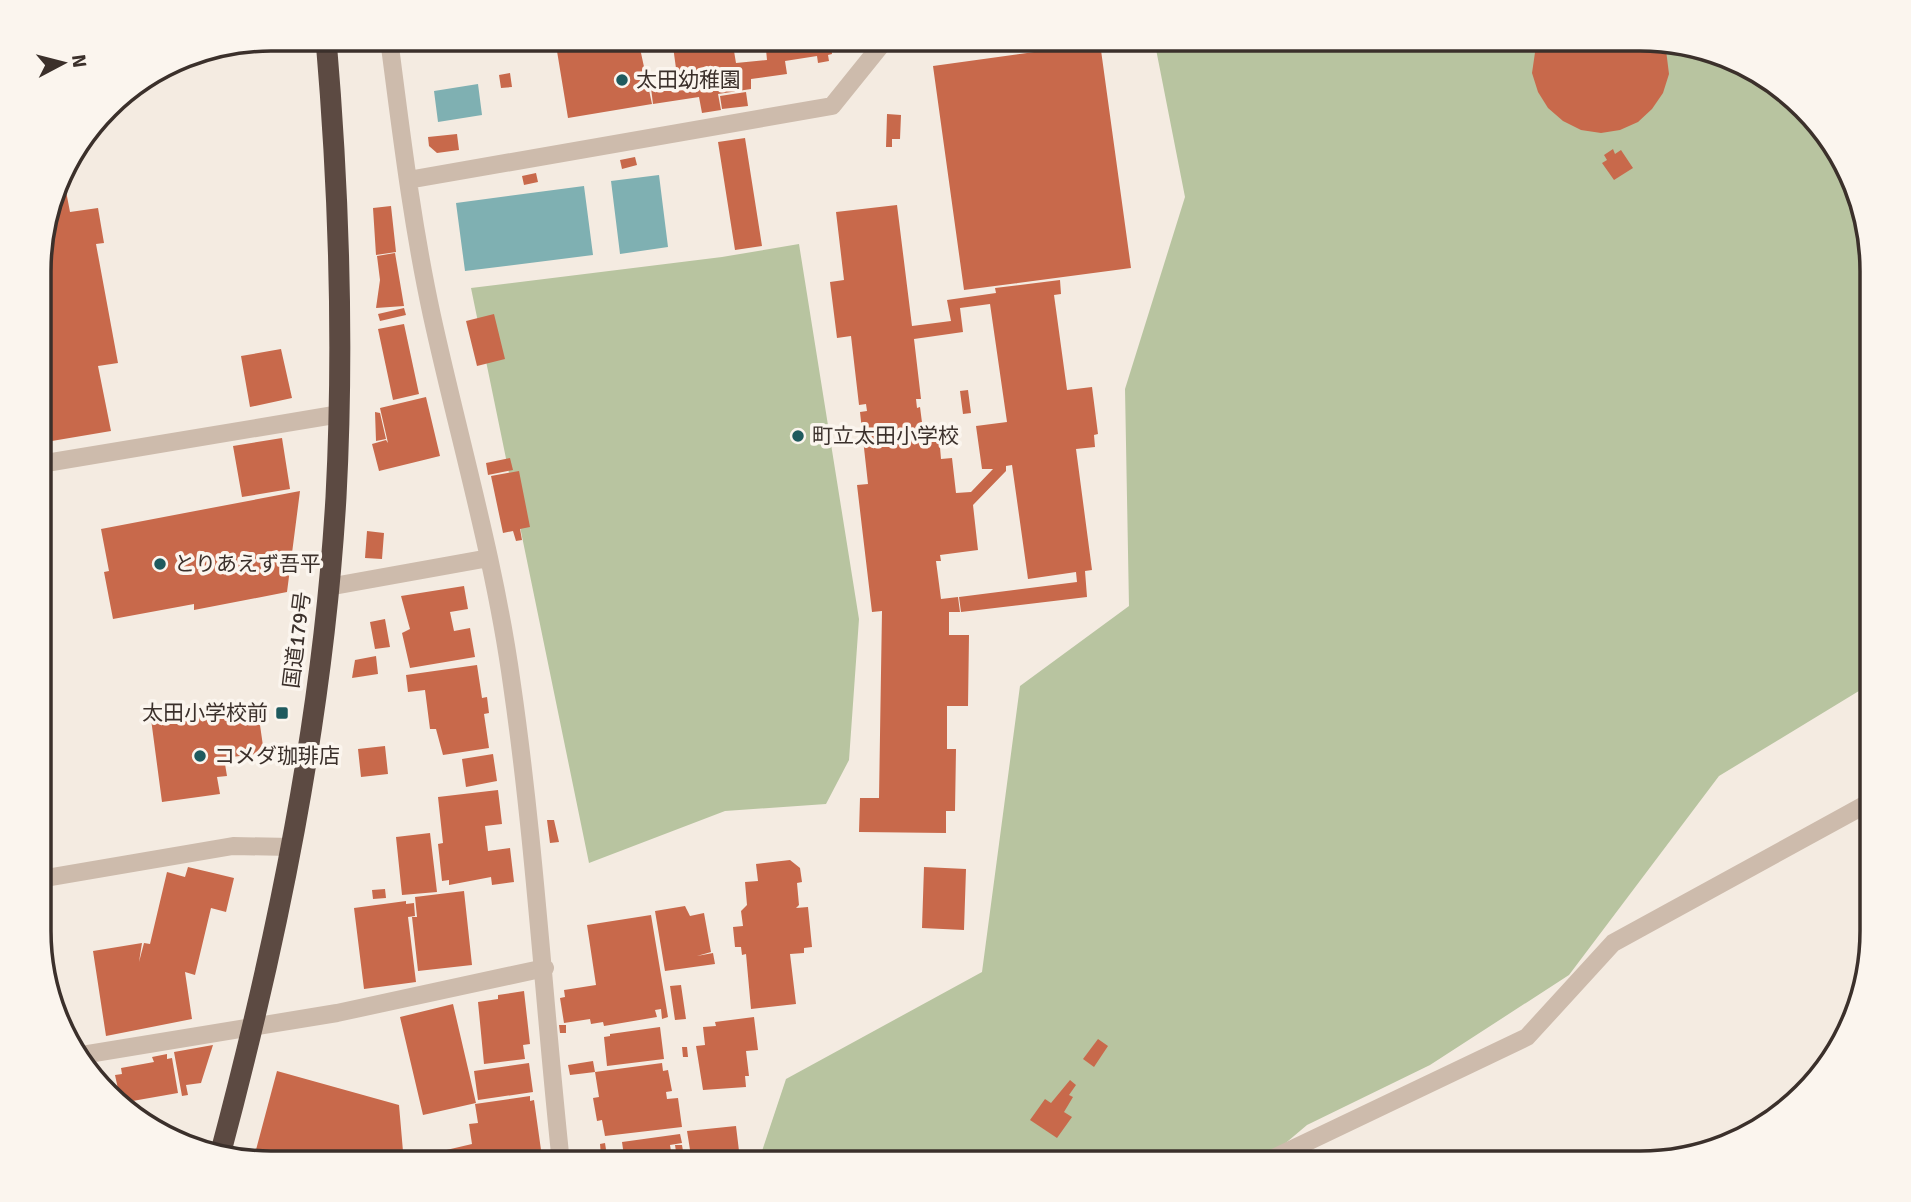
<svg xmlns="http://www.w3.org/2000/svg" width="1911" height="1202" font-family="Signika,'Noto Sans JP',sans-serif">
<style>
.green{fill:#b8c4a0}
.water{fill:#7fb0b2}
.building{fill:#c8694b;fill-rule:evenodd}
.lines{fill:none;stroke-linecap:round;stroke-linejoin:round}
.street{stroke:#cdbbac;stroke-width:18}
.highway{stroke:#5c4a42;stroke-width:21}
.poi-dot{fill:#1f5a5e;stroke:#fbf5ee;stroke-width:2.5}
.labels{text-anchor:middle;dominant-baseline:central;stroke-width:7;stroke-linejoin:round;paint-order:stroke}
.poi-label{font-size:21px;fill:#3b302b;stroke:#fbf5ee;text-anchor:start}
.street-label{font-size:21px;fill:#3b302b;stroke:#fbf5ee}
.rim{fill:none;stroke:#3b302b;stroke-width:3.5}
</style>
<rect width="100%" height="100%" fill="#f4ebe1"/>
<!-- green -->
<path class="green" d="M1154,39H1641L1701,47L1769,77L1841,154L1872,255V683L1719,776L1569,975L1430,1065L1307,1125L1262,1163H758L786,1079L982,972L1020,686L1129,606L1125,389L1185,197Z
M799,244L859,619L849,760L826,804L725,811L589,863L471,288L722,257Z"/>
<!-- water -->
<path class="water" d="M478,84L482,115L438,122L434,91Z
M659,175L668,247L620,254L611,181Z
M584,186L593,255L465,271L456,203Z"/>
<!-- building -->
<path class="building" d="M555,39H638L652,104L568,118Z
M672,39H732L736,63L767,60L765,39H830L832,54L828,55L829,61L818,63L817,56L785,61L787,74L751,79V89L718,94L721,110L702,113L699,97L653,104L651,88L678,83Z
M1537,39H1641L1665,42L1669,74L1663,93L1652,109L1638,122L1620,130L1601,133L1581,130L1563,121L1548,108L1538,92L1532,73Z
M1100,43L1131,268L964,290L933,66Z
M510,73L512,87L501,88L499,75Z
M746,92L748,106L722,109L720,96Z
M887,114L901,115L900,139H892V147H886Z
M457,134L459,150L437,153L429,146L428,137Z
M745,138L762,246L735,250L718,142Z
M1613,149L1615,154L1621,150L1633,168L1614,180L1602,163L1607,160L1604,155Z
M635,157L637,165L622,169L620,160Z
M62,170L70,212L98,208L104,243L96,244L118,363L98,366L111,431L40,443V241Z
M536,173L538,182L524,185L522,176Z
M897,205L912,326L951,321L947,300L996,293L995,288L1060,280L1061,294L1054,295L1067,390L1092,387L1098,434L1094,435L1095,447L1076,449L1092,570L1085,571L1087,597L961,612L959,597L1077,582L1076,572L1028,579L1012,465L1006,466V471L973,505L978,550L940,555L941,561H936L941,599L958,597L960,612H949V635H969L968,706H947V749H956L955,811H946V833L859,832L860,798H879L882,611L872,612L857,485L868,484L860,412L867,411L866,404L859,405L851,336L837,338L830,282L844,280L836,212ZM990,304L1007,422L976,426L982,469H993L971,492L956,493L952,458L941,459L939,436L924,438L920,407L917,408L916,399H921L914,339L963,332L960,308Z
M391,206L396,252L376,255L373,208Z
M395,253L404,306L376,308L380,280L377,256Z
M404,308L406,315L380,321L378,314Z
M494,314L505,359L477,366L466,321Z
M404,324L419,394L393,400L378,329Z
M281,349L292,398L250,407L241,356Z
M968,390L971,413L963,414L960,391Z
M426,397L440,456L379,471L372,444L386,440L388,443L380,408Z
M375,412L380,413L386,439L376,441Z
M282,438L290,489L242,497L233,446Z
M510,458L513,470L488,475L486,463Z
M519,471L530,527L520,529L522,540L516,541L513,531L503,533L491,476Z
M300,491L287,592L194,610V604L113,619L104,572L109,571L101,529Z
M367,531L384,533L382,559L365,558Z
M464,586L468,609L450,612L454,631L470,628L475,657L410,668L402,633L410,629L401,596Z
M385,619L390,647L375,649L370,622Z
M376,656L378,674L352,678L355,660Z
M477,665L482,698L487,697L489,713L484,714L489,748L443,755L436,729H430L425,690L408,692L406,675Z
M257,704L264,753L224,758L227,776L217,777L220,794L162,802L151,719Z
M385,746L388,774L361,777L358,749Z
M493,754L497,781L466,787L462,759Z
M498,790L502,824L485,826L488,851L510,848L514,882L492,885L491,877L449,885V880L442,881L438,844L443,843L438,797Z
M547,820H554L559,842L550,843Z
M430,833L437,892L402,895L396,837Z
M790,860L800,868L802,882L797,883L799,905L796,908L808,907L812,947L804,948V953L790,954L796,1004L751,1009L746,954L742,955L741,947H735L733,927L743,926L741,911L747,905L745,882L758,881L756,864Z
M188,867L234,878L226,912L211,908L195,975L185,972L192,1019L106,1036L93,951L142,943L139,962L144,943L150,944L167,872L185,877Z
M924,867L966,869L964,930L922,928Z
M385,889L386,898L373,899L372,890Z
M464,891L472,965L418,971L412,917H417L415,897Z
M406,901V904L414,903L415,916L408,917L416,982L364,989L354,908Z
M685,906L690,916L704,913L711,952L697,956L713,953L715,964L665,971L655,911Z
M651,915L668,1017L662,1019L661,1009L655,1010L657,1017L604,1026L603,1022L591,1024L590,1019L564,1023L560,998L565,997L564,990L596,985L587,925Z
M681,985L686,1019L675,1020L670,986Z
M524,991L530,1044L523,1045L525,1059L484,1064L478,1002L498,999V995Z
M453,1004L476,1103L423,1115L400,1017Z
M754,1017L758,1050L746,1051L749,1076H745L746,1087L703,1090L696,1046L705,1045L703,1027L716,1026L715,1022Z
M559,1025H566V1033H560Z
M660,1027L664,1059L607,1066L604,1037L610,1036V1034Z
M1098,1039L1108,1046L1094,1067L1083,1059Z
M213,1045L201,1083L186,1085L188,1095L182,1096L174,1052Z
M682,1047H687L688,1057H683Z
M167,1054V1059L172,1058L178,1093L121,1103L115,1075L122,1074L121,1068L154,1062L152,1057Z
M593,1061L595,1072L570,1075L568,1065Z
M529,1063L533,1092L478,1100L474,1071Z
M662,1063L663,1071L668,1070L672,1091L666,1092L667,1099L678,1098L682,1127L605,1136L602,1120L597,1121L593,1098L599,1097L595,1072Z
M94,1066L96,1078L84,1067Z
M277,1071L399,1105L404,1163H270L253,1161Z
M1070,1080L1076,1085L1069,1095L1073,1097L1064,1112L1072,1117L1057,1138L1030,1120L1045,1099L1051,1103Z
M530,1096V1101L534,1100L542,1157L500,1163H444L442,1151L472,1144L469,1124L478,1123L475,1104Z
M736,1126L739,1151L691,1156L687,1131Z
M680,1134L682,1143L670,1145L673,1163H625L622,1142Z
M605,1143L607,1156H601L600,1144Z
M675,1145H682L684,1157L677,1158Z"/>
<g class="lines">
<!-- street -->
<path class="street" d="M389,39C401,131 412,224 432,316C459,439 495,560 512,685C535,844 544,1004 561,1163
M408,180L832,106L886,39
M40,464L340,414
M328,587L489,558
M40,879L233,846L291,847
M76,1056L337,1013L545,968
M1263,1163L1527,1037L1613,943L1872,801"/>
<!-- highway -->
<path class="highway" d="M220,1155C277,941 323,719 336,497C344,345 339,191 326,39"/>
</g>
<!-- markers -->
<g class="poi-dot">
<circle cx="622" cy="80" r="7"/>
<circle cx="798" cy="436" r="7"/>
<circle cx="160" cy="564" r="7"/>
<rect x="275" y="706" width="14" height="14" rx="3.5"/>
<circle cx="200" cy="756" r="7"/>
</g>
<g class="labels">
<!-- poi labels -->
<g class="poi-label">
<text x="636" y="80">太田幼稚園</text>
<text x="812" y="436">町立太田小学校</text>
<text x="174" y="564">とりあえず吾平</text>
<text x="268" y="713" text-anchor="end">太田小学校前</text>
<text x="214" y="756">コメダ珈琲店</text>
</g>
<!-- street labels -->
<g class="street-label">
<text transform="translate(297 640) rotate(-83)">国道179号</text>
</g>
</g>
<!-- crop -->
<path d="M0 0H1911V1202H0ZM271 51H1640A220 220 0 0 1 1860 271V931A220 220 0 0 1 1640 1151H271A220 220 0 0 1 51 931V271A220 220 0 0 1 271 51Z" fill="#fbf5ee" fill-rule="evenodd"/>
<path class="rim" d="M271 51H1640A220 220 0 0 1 1860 271V931A220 220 0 0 1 1640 1151H271A220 220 0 0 1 51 931V271A220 220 0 0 1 271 51Z"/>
<!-- north arrow -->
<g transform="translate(63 63) rotate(83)" stroke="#fbf5ee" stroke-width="5" paint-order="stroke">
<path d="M0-5L12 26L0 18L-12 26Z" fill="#3b302b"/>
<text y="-10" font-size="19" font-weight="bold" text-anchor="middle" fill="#3b302b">N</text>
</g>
</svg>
